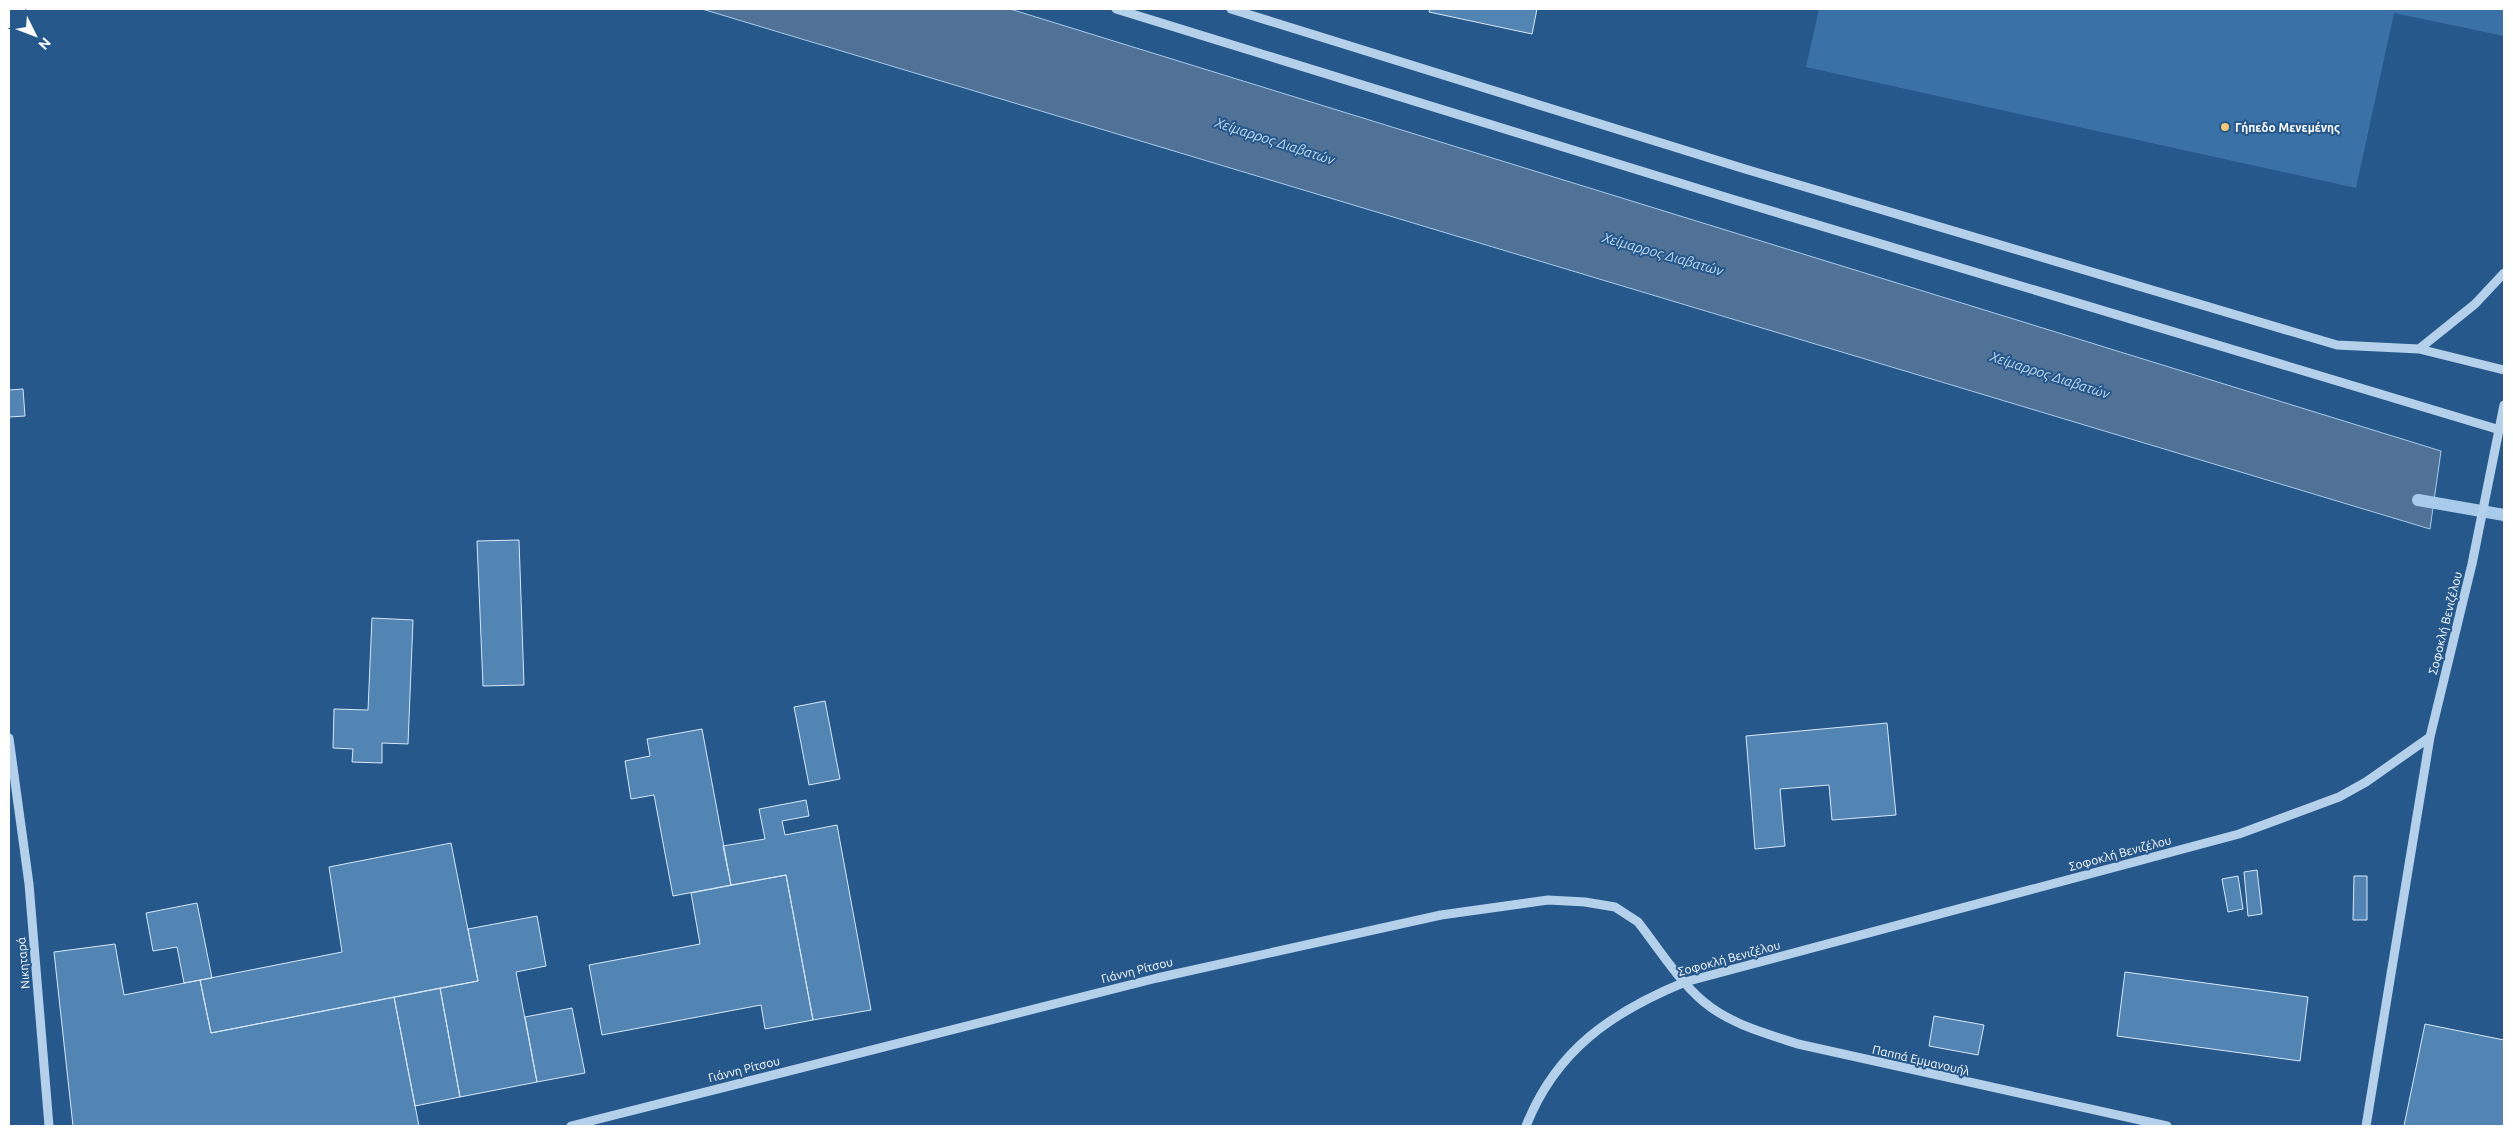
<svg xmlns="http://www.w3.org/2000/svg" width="2513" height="1135" font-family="Ubuntu,sans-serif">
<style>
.green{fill:#3a72a8}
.water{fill:#507296;stroke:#a8cbeb}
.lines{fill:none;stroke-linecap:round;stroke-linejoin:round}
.stream{stroke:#a8cbeb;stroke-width:12}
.building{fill:#5284b4;stroke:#d8e8f8}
.minor{stroke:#b4d0ea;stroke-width:9}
.poi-dot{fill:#f3c879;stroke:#26588b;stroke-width:2}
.labels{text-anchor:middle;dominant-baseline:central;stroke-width:4;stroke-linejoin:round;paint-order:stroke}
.poi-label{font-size:12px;font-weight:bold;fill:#fff;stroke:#26588b;text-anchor:start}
.street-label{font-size:12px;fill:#fff;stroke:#26588b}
.water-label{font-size:14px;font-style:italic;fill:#c0d9f1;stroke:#26588b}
</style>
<rect width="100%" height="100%" fill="#26588b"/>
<!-- green -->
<path class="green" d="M1819,9H2504V36L2394,13L2356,188L1806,67Z"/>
<!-- water -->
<path class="water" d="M702,9H1010L2441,451L2430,529Z"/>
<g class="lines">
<!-- stream -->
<path class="stream" d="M2418,500L2504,515"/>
</g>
<!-- building -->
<path class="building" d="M1430,9H1537L1532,34L1429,12Z
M23,389L25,416L9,417V390Z
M519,540L524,685L483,686L477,541Z
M372,618L413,620L408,744L382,743V763L352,762L353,749L333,748L334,709L368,710Z
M825,701L840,779L809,785L794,707Z
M1887,723L1896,815L1832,820L1829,785L1780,789L1785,846L1755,849L1746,736Z
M702,729L731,885L673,896L654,795L631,799L625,761L650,756L647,739Z
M806,800L809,816L782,821L785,835L837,825L871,1010L813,1020L786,875L731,885L723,846L765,839L759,809Z
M451,843L478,981L211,1033L200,980L342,952L329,867Z
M2257,870L2262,914L2248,916L2244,872Z
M786,875L813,1020L765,1029L761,1005L602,1035L589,965L700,944L691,893Z
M2238,876L2243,909L2228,912L2222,879Z
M2354,876H2367V920H2353Z
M197,903L212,978L184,983L177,947L153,951L146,913Z
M537,916L546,966L516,972L537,1082L460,1097L440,988L478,981L468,929Z
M115,944L124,995L200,980L211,1033L394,997L419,1126H73L54,952Z
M2125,972L2308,997L2300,1061L2117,1036Z
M440,988L460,1097L415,1106L394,997Z
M572,1008L585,1073L537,1082L525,1017Z
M1934,1016L1984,1025L1978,1055L1929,1046Z
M2425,1024L2504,1040V1126H2404Z"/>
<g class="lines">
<!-- minor -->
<path class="minor" d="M1116,9L1735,200L2500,430
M1231,9L1745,169L2337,345L2419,349L2504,370
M2419,349L2475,304L2504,273
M9,738L29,884L49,1126
M571,1126L1157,978L1441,915L1548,900L1585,902L1615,907L1638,922C1659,949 1678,980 1704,1002C1730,1024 1765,1033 1798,1044L2167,1126
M1526,1126C1556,1050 1612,1012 1685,982L2239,834L2339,797L2366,782L2430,737
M2366,1126L2430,737L2472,564L2504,405"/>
</g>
<!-- markers -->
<circle class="poi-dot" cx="2225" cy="127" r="5"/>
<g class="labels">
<!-- poi labels -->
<g class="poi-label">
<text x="2235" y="127">Γήπεδο Μενεμένης</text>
</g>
<!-- street labels -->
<g class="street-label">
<text transform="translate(2445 623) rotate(-76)">Σοφοκλή Βενιζέλου</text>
<text transform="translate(2120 853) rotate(-15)">Σοφοκλή Βενιζέλου</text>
<text transform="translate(1729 958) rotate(-15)">Σοφοκλή Βενιζέλου</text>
<text transform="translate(23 963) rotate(-95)">Νικηταρά</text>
<text transform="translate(1137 970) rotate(-14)">Γιάννη Ρίτσου</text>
<text transform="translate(1921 1060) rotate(13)">Παππά Εμμανουήλ</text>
<text transform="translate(744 1069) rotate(-14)">Γιάννη Ρίτσου</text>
</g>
<!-- water labels -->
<g class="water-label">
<text transform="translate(1275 141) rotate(18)">Χείμαρρος Διαβατών</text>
<text transform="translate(1663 254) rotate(16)">Χείμαρρος Διαβατών</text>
<text transform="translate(2050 375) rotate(18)">Χείμαρρος Διαβατών</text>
</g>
</g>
<!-- border -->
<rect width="2513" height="1135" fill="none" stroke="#ffffff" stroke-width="20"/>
<!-- north arrow -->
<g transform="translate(35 35) rotate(132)" stroke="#26588b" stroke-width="4" paint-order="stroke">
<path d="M0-4L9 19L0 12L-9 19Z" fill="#ffffff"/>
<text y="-8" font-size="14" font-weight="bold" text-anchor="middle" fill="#ffffff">N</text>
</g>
</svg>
